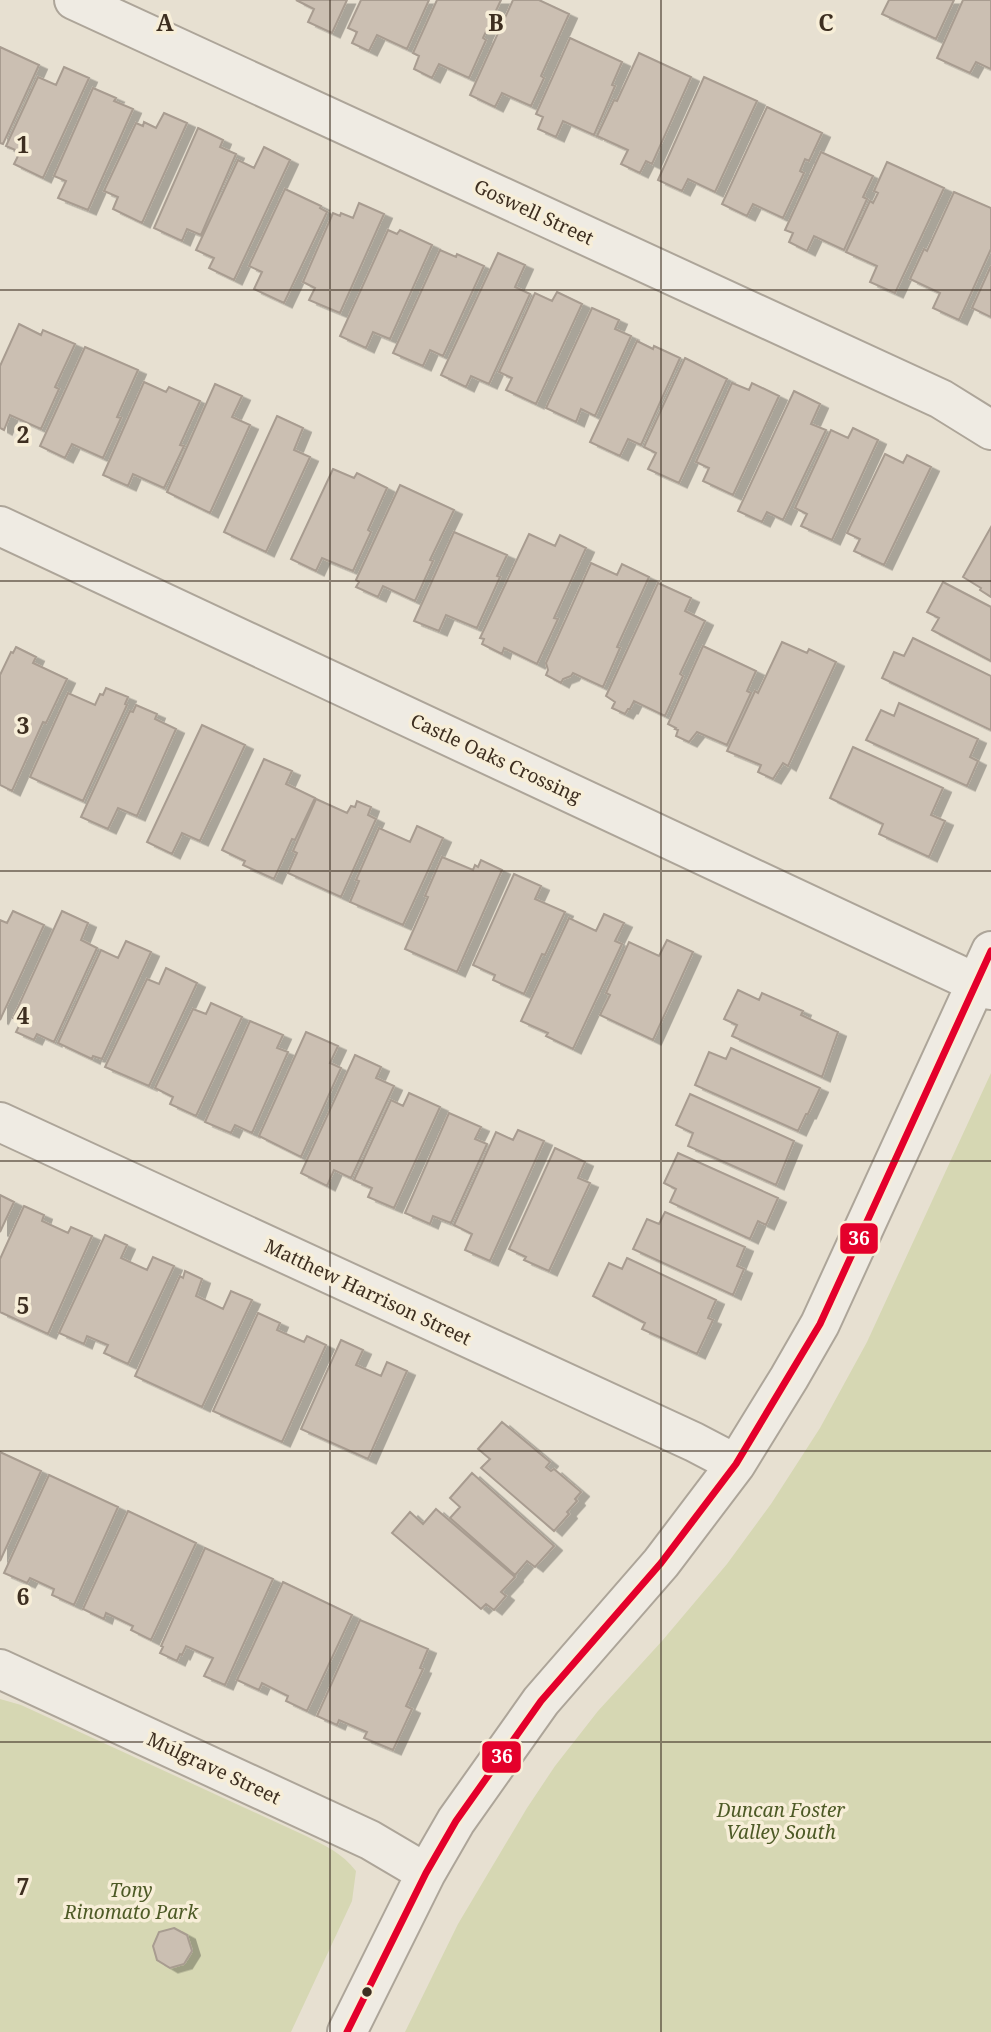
<svg xmlns="http://www.w3.org/2000/svg" width="991" height="2032" font-family="'Noto Serif',serif">
<style>
.green{fill:#d6d7b3}
.building{fill:#cbbfb2;stroke:#a89c90;stroke-width:2;filter:url(#shadow)}
.lines{fill:none;stroke-linecap:round;stroke-linejoin:round}
.minor-casing{stroke:#ada599;stroke-width:42}
.minor{stroke:#efebe3;stroke-width:38}
.bus-1-casing{stroke:#f7eed8;stroke-width:12}
.bus-1{stroke:#e4002b;stroke-width:7}
.grid{fill:none;stroke:#3d2e20;stroke-width:2;stroke-opacity:0.55}
.bus-dot{fill:#3d2e20;stroke:#f7eed8;stroke-width:2.5}
.labels{text-anchor:middle;dominant-baseline:central;stroke-width:7;stroke-linejoin:round;paint-order:stroke}
.street-label{font-size:19px;fill:#3d2e20;stroke:#f7eed8}
.park-label{font-size:19px;font-style:italic;fill:#4d5a26;stroke:#f7eed8}
.grid-label{font-size:23px;text-anchor:middle;font-weight:bold;fill:#3d2e20;stroke:#f7eed8;stroke-width:7;stroke-linejoin:round;paint-order:stroke}
.line-badge{stroke:#f7eed8;stroke-width:2.5}
.badge-label{font-size:19px;text-anchor:middle;font-weight:bold;fill:#fff}
</style>
<defs>
<filter id="shadow"><feDropShadow dx="8" dy="4.5" stdDeviation="0" flood-color="#0004"/></filter>
</defs>
<rect width="100%" height="100%" fill="#e7e0d1"/>
<!-- green -->
<path class="green" d="M991,1073V2032H405L458,1924L527,1808L555,1766L598,1711L662,1641L727,1564L771,1504L820,1428L867,1342Z
M0,1699L21,1705L306,1836C326,1846 342,1853 356,1871L352,1901L291,2032H0Z"/>
<!-- building -->
<path class="building" d="M296,0H347L332,33L308,22L314,9Z
M361,0H429L407,49L377,35L369,51L352,43L357,32L348,28Z
M437,0H501L483,38L486,40L469,78L439,64L432,78L414,69L419,56L413,53Z
M513,0H539L569,14L541,76L544,78L531,106L502,93L495,107L470,95Z
M889,0H954L936,39L882,14Z
M963,0H991V69L976,62L970,73L937,58Z
M570,38L622,62L612,85L615,86L594,135L563,121L556,137L538,129L543,117L536,114Z
M0,47L39,65L3,144L0,143Z
M639,53L691,77L652,164L646,161L640,173L621,164L628,150L597,136L614,100L617,101Z
M64,67L89,78L43,178L14,164L20,152L6,146L38,77L56,85Z
M704,77L757,101L715,192L688,179L682,191L658,180Z
M93,88L116,98L114,101L133,109L88,210L58,198L66,181L54,176Z
M767,107L822,133L809,161L805,159L800,171L804,173L783,218L753,204L747,216L722,204Z
M164,113L187,123L142,223L113,209L118,197L104,191L136,123L143,126L144,122L156,128Z
M198,128L223,140L220,147L236,154L201,235L187,229L182,241L154,228Z
M264,147L290,160L234,280L209,268L214,258L196,250L238,160L254,168Z
M821,152L873,176L863,197L867,199L844,250L814,236L807,251L789,242L793,233L785,230Z
M887,162L944,188L895,293L870,282L877,266L846,252L870,201L873,203L878,193L874,191Z
M285,189L321,206L320,208L327,212L284,303L254,289L262,272L249,266Z
M954,192L991,208V249L959,320L933,308L940,293L910,279L924,249L927,251Z
M359,203L384,214L340,313L309,300L315,288L303,282L333,213L340,216L341,213L353,218Z
M388,230L397,234L400,230L432,245L390,339L373,332L366,348L340,336Z
M440,250L456,257L457,254L484,266L443,356L430,350L423,366L393,353Z
M498,253L525,265L515,287L530,294L489,384L471,376L466,387L441,375Z
M991,266V317L972,308Z
M557,292L582,304L536,404L506,390L512,378L499,372L535,293L552,301Z
M592,308L619,320L615,329L631,336L595,416L581,409L576,422L546,408Z
M19,324L41,335L43,330L75,344L55,387L59,389L41,429L10,415L4,430L0,428V366Z
M637,341L653,349L654,346L680,358L641,445L628,439L620,456L590,442Z
M85,347L138,370L117,417L121,418L103,458L72,444L65,458L40,446Z
M685,358L727,379L679,483L648,469L656,453L644,447Z
M144,382L166,392L169,387L200,401L180,445L184,446L164,488L133,474L128,486L103,475Z
M732,383L749,390L752,383L779,396L733,495L703,481L709,468L696,462Z
M215,384L242,396L232,417L250,425L210,513L167,492Z
M794,391L820,404L811,424L826,430L783,520L767,512L762,522L738,511Z
M277,416L303,428L294,450L310,457L266,552L224,532Z
M853,428L878,440L832,540L801,526L807,514L795,508L831,430L848,438Z
M885,454L903,463L907,455L931,467L884,565L854,551L860,539L847,533Z
M333,469L354,478L357,473L387,488L368,530L371,532L353,571L322,558L316,571L291,559Z
M400,485L454,510L430,560L433,561L415,601L383,586L378,597L356,587L359,582L356,580Z
M991,527V597L980,590L981,588L963,577Z
M454,532L507,555L497,576L500,577L477,628L446,615L439,631L414,621Z
M529,534L555,546L560,535L586,548L554,618L558,619L537,664L504,648L502,654L482,644L484,639L480,638Z
M591,563L617,575L622,564L649,577L617,647L620,648L603,687L573,673L571,676L563,679L561,683L546,675L548,670L546,663Z
M943,582L991,607V661L932,630L939,618L927,612Z
M658,583L691,598L685,611L705,621L680,674L683,676L665,716L634,701L630,709H628L625,714L612,708L615,702L606,696Z
M913,638L991,676V730L882,678L894,652L904,656Z
M782,642L807,653L809,649L836,662L788,766L783,763L773,779L758,772L761,765L727,751L755,691L758,693Z
M703,646L756,671L747,691L751,693L727,745L697,732L689,742L676,736L678,730L675,729L676,728L668,724Z
M16,647L36,657L33,663L67,679L46,723L43,722L12,791L0,785V675L11,652L13,653Z
M106,688L128,697L125,704L127,705L83,801L30,777L68,693L95,705L100,694L103,695Z
M899,703L978,739L970,757L978,761L967,786L866,740L881,710L894,716Z
M136,705L157,714L155,719L176,729L137,816L118,808L108,829L81,817L130,711L133,712Z
M202,725L245,745L200,841L182,833L172,854L147,842Z
M853,747L943,788L931,815L945,821L929,857L879,834L883,824L830,798Z
M264,759L292,771L286,784L315,798L295,840L292,839L274,879L243,865L245,861L222,850Z
M316,799L347,813L351,806L355,807L357,801L371,807L368,815L376,819L341,897L288,873L297,853L293,851Z
M417,826L443,838L403,925L350,902L359,881L356,880L379,828L410,842Z
M442,857L473,870L475,865L478,867L481,860L502,870L457,972L405,949L428,897L425,896Z
M514,874L541,886L535,899L565,912L545,955L542,954L524,994L493,980L495,975L473,965Z
M13,911L44,925L0,1020V920L7,923Z
M62,911L88,923L81,940L97,948L54,1042L37,1034L34,1040L16,1032L21,1022L13,1018Z
M604,914L624,923L615,941L622,944L573,1049L546,1036L548,1033L521,1021L569,918L596,931Z
M667,940L693,952L653,1040L600,1015L610,995L606,993L629,942L659,956Z
M126,941L151,952L102,1059L93,1056L92,1059L58,1043L101,950L118,958Z
M166,968L197,983L149,1086L105,1067L147,979L159,984Z
M738,990L759,1000L762,993L803,1011L801,1015L838,1032L822,1077L732,1036L737,1025L724,1019Z
M211,1003L242,1017L196,1116L170,1104L173,1097L155,1088L193,1009L206,1014Z
M250,1021L283,1035L277,1048L288,1052L252,1133L235,1125L231,1133L205,1122Z
M306,1032L338,1046L330,1063L341,1068L301,1157L259,1136Z
M731,1048L820,1088L808,1114H806L798,1131L695,1085L709,1052L726,1059Z
M355,1055L381,1067L376,1078L394,1086L351,1178L334,1170L327,1186L301,1173Z
M409,1093L440,1107L394,1208L368,1197L372,1188L354,1180L391,1100L403,1106Z
M690,1094L794,1141L776,1185L688,1146L693,1133L676,1125Z
M449,1113L481,1127L475,1139L487,1144L451,1223L433,1216L430,1224L405,1213Z
M518,1130L544,1141L490,1261L465,1250L472,1234L454,1225L496,1132L513,1140Z
M555,1148L585,1162L578,1178L590,1183L549,1271L524,1260L526,1257L509,1249Z
M678,1153L778,1198L766,1225L758,1221L750,1239L670,1202L676,1189L664,1183Z
M0,1195L14,1202L0,1232Z
M24,1206L44,1215L42,1221L68,1233L71,1227L92,1236L48,1334L0,1312V1259Z
M665,1212L745,1247L737,1266L744,1269L733,1295L633,1249L647,1219L659,1224Z
M105,1235L127,1245L121,1258L147,1270L153,1257L174,1266L128,1364L104,1353L108,1345L87,1336L84,1344L59,1333Z
M627,1258L716,1300L708,1318L713,1320L697,1354L642,1329L645,1323L593,1296L609,1263L622,1269Z
M185,1271L202,1279L196,1296L223,1309L231,1291L252,1300L202,1407L135,1376L180,1276L183,1278Z
M258,1313L280,1323L277,1330L304,1342L307,1336L326,1345L282,1442L213,1411Z
M341,1340L363,1350L356,1365L381,1376L387,1362L407,1371L368,1459L301,1429Z
M502,1422L550,1462L546,1467L551,1471L554,1469L581,1492L575,1499L577,1501L567,1512L569,1514L554,1531L481,1468L490,1459L478,1449Z
M0,1452L41,1471L0,1561Z
M472,1473L554,1546L535,1567L527,1561L515,1575L450,1518L460,1507L450,1498Z
M49,1475L118,1507L74,1605L52,1595L54,1589L30,1578L27,1583L4,1573Z
M436,1509L515,1577L501,1592L506,1596L494,1610L486,1604L481,1609L392,1533L410,1512L423,1524Z
M128,1511L196,1543L151,1640L131,1630L133,1626L106,1613L104,1619L83,1609Z
M205,1548L273,1579L225,1685L204,1676L213,1658L186,1646L182,1655L180,1654L177,1661L160,1653L163,1647L161,1646Z
M283,1582L352,1615L307,1711L286,1701L288,1696L262,1683L259,1690L237,1680Z
M360,1620L428,1649L420,1668L423,1669L406,1706L412,1709L393,1750L364,1738L367,1732L339,1720L337,1725L317,1716Z
M174,1928L187,1935L192,1951L184,1964L170,1968L157,1960L153,1946L159,1932Z"/>
<g class="lines">
<!-- minor casing -->
<g class="minor-casing">
<path id="minor" d="M74,0L941,399L991,430
M0,526L991,990
M0,1122L694,1442L736,1464
M0,1669L370,1840L426,1873
M347,2032L426,1873L456,1821L541,1701L661,1563L736,1464L789,1378L820,1324L991,951"/>
</g>
<!-- minor -->
<use href="#minor" class="minor"/>
<!-- bus-1 casing -->
<g class="bus-1-casing">
<path id="bus-1" d="M347,2032L426,1873L456,1821L541,1701L661,1563L736,1464L820,1324L991,951"/>
</g>
<!-- bus-1 -->
<use href="#bus-1" class="bus-1"/>
</g>
<!-- grid -->
<path class="grid" d="M330,0V2032M661,0V2032M0,290H991M0,581H991M0,871H991M0,1161H991M0,1451H991M0,1742H991"/>
<!-- markers -->
<circle class="bus-dot" cx="367" cy="1992" r="6"/>
<g class="labels">
<!-- street labels -->
<g class="street-label">
<text transform="translate(534 212) rotate(25)">Goswell Street</text>
<text transform="translate(496 758) rotate(25)">Castle Oaks Crossing</text>
<text transform="translate(368 1292) rotate(25)">Matthew Harrison Street</text>
<text transform="translate(214 1768) rotate(25)">Mulgrave Street</text>
</g>
<!-- park labels -->
<g class="park-label">
<text x="781" y="1810">Duncan Foster<tspan x="781" dy="22">Valley South</tspan></text>
<text x="131" y="1890">Tony<tspan x="131" dy="22">Rinomato Park</tspan></text>
</g>
</g>
<g class="grid-label">
<text x="165" y="31">A</text>
<text x="496" y="31">B</text>
<text x="826" y="31">C</text>
<text x="23" y="153">1</text>
<text x="23" y="443">2</text>
<text x="23" y="734">3</text>
<text x="23" y="1024">4</text>
<text x="23" y="1314">5</text>
<text x="23" y="1605">6</text>
<text x="23" y="1895">7</text>
</g>
<g class="line-badge">
<rect x="839" y="1222" width="40" height="33" rx="7" fill="#e4002b"/>
<rect x="481" y="1740" width="41" height="34" rx="7" fill="#e4002b"/>
</g>
<g class="badge-label">
<text x="859" y="1245">36</text>
<text x="502" y="1763">36</text>
</g>
</svg>
